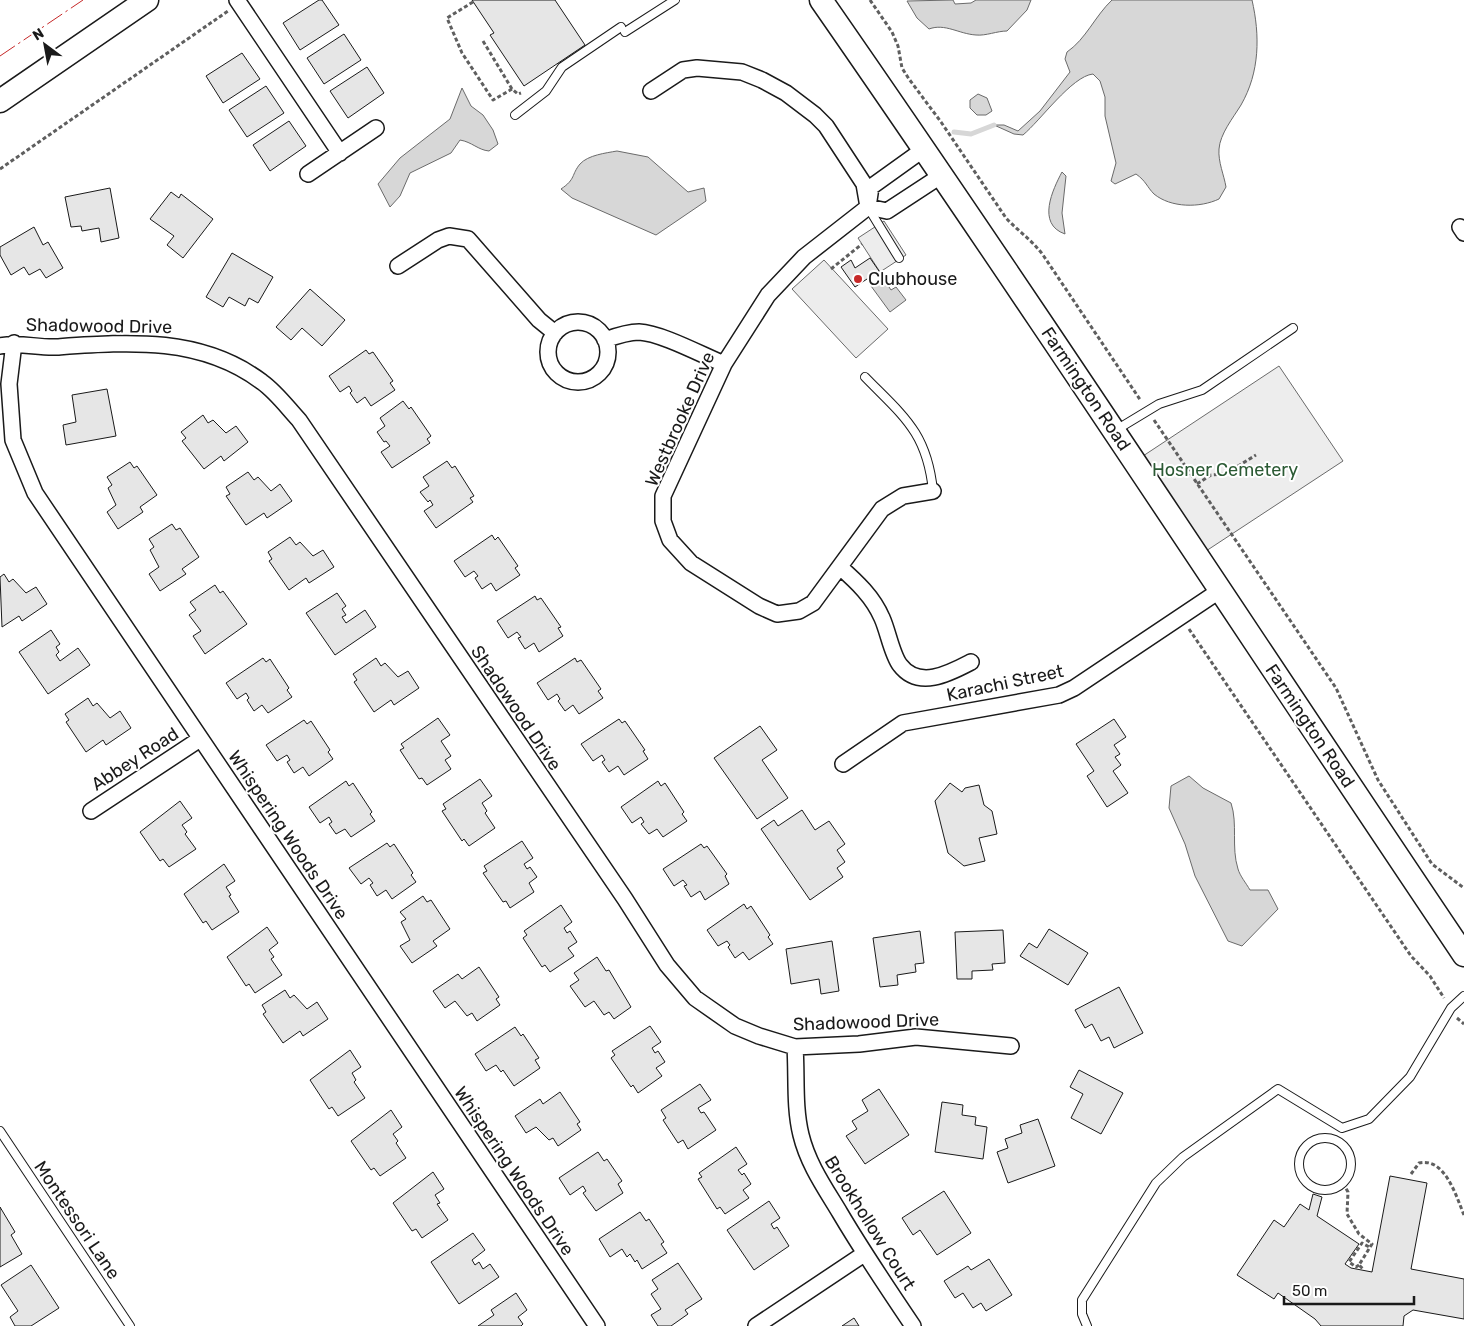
<svg xmlns="http://www.w3.org/2000/svg" width="1464" height="1326" font-family="Rubik,sans-serif">
<style>
.built{fill:#ededed;stroke:#6a6a6a}
.water{fill:#d7d7d7;stroke:#6a6a6a}
.lines{fill:none;stroke-linecap:round;stroke-linejoin:round}
.stream{stroke:#d7d7d7;stroke-width:5}
.building{fill:#e6e6e6;stroke:#1a1a1a}
.lane-casing{stroke:#1a1a1a;stroke-width:10}
.street-casing{stroke:#1a1a1a;stroke-width:18}
.secondary-casing{stroke:#1a1a1a;stroke-width:25}
.path{stroke:#5f5f5f;stroke-width:3;stroke-dasharray:4 2.5;stroke-linecap:butt}
.lane{stroke:#fff;stroke-width:8}
.street{stroke:#fff;stroke-width:15}
.secondary{stroke:#fff;stroke-width:22}
.power{stroke:#c62828;stroke-width:1;stroke-dasharray:18 4 2.5 4;stroke-linecap:butt}
.poi-dot{fill:#c62828;stroke:#fff;stroke-width:2}
.labels{text-anchor:middle;dominant-baseline:central;stroke-width:4;stroke-linejoin:round;paint-order:stroke}
.poi-label{font-size:18px;fill:#1a1a1a;stroke:#fff;text-anchor:start}
.street-label{font-size:18px;fill:#1a1a1a;stroke:#fff}
.park-label{font-size:18px;fill:#2b5a34;stroke:#fff}
</style>
<rect width="100%" height="100%" fill="#fff"/>
<!-- built -->
<path class="built" d="M884,221L906,255L880,272L858,238Z
M824,260L888,329L856,358L792,289Z
M1279,366L1343,461L1206,551L1143,456Z"/>
<!-- water -->
<path class="water" d="M953,0L955,4L971,3L976,0H1031L1027,10L1007,31C997,31 986,36 976,35C959,34 945,23 929,29L917,18L907,1Z
M1112,0H1252C1260,35 1260,72 1241,105C1233,118 1220,134 1219,149C1218,162 1224,175 1226,187L1219,199C1200,208 1171,208 1154,194C1147,187 1146,181 1136,174L1115,184L1111,181L1116,163L1105,116V97L1100,81L1093,74C1072,76 1040,121 1023,135L1014,134L994,125H1004L1018,131L1040,111L1070,72L1065,59L1067,52C1086,39 1095,16 1112,0Z
M462,88L471,106L483,115L493,130L498,144L489,151C478,150 472,142 460,140L451,153L410,173L400,196L390,207L378,184L400,158L450,119Z
M978,94L987,98L992,111L986,115H977L970,108V100Z
M617,151L648,157L688,192L704,188L706,201L656,235L572,198L561,189C576,179 571,175 580,164C588,155 606,153 617,151Z
M1062,172L1066,176L1062,213L1065,234C1036,224 1053,189 1062,172Z
M883,278L891,290L896,287L906,300L890,312L871,286Z
M1189,776L1203,788L1231,803C1238,824 1231,847 1238,869C1240,876 1246,883 1250,890H1268L1278,909L1242,946L1228,941L1195,876L1185,844L1169,808L1171,786Z"/>
<g class="lines">
<!-- stream -->
<path class="stream" d="M954,132L971,134L994,125"/>
</g>
<!-- building -->
<path class="building" d="M319,0H322L339,25L300,50L283,23Z
M472,0H555L585,45L524,86L490,35L494,33Z
M344,34L361,60L324,84L307,58Z
M242,53L260,79L223,103L206,76Z
M367,67L384,93L348,118L330,91Z
M266,86L284,113L247,137L229,110Z
M289,121L306,146L270,171L253,145Z
M110,188L119,238L101,242L99,228L82,231L81,226L71,227L65,197Z
M171,192L179,198L181,194L213,219L183,258L167,245L174,236L150,219Z
M34,227L43,245L48,242L63,268L46,278L40,269L29,275L24,267L11,275L0,255V247Z
M232,253L273,277L258,303L249,298L245,306L229,297L223,307L206,297Z
M870,258L879,271L855,287L841,267L851,260L855,268Z
M310,289L345,320L322,346L302,328L291,340L276,327Z
M366,350L369,354L373,352L393,381L390,383L395,390L371,406L365,397L357,403L350,393L352,391L349,386L340,392L329,376Z
M107,389L116,436L66,445L63,425L76,422L72,395Z
M403,401L409,409L411,407L431,436L427,439L430,443L392,468L381,452L390,446L386,441L384,442L377,432L385,426L380,418Z
M203,415L208,423L213,420L226,433L236,426L248,442L224,461L221,456L204,469L182,441L186,438L181,432Z
M447,461L452,468L455,466L474,496L470,498L473,502L436,528L424,511L433,505L430,500L428,502L420,492L429,486L423,477Z
M130,462L134,468L137,466L157,495L140,507L143,512L118,529L107,512L116,505L108,488L112,485L107,477Z
M248,472L254,480L258,477L271,491L280,484L292,501L267,518L264,513L246,525L226,496L230,494L226,487Z
M172,524L176,530L180,528L199,557L182,569L186,574L160,591L149,574L159,567L150,550L154,547L149,539Z
M492,535L495,540L498,537L518,566L515,568L520,575L496,591L491,583L482,589L475,578L478,576L474,571L465,577L454,561Z
M290,537L296,545L300,542L313,556L323,550L334,567L309,583L306,578L289,590L269,561L272,559L268,552Z
M4,574L9,582L13,579L26,593L36,587L47,604L22,621L19,616L2,627L0,577Z
M215,585L220,593L223,591L247,624L205,654L193,636L201,631L189,615L196,610L190,602Z
M337,593L346,606L342,609L346,615L342,617L346,623L365,610L376,627L335,655L306,613Z
M535,596L537,600L541,598L561,627L558,628L563,636L539,652L534,643L525,649L518,638L521,637L517,632L508,638L497,621Z
M51,630L60,644L56,647L59,652L56,655L60,661L78,648L90,665L48,694L19,652Z
M263,658L266,662L270,659L289,688L287,690L292,697L268,713L262,705L254,711L247,700L249,698L246,693L237,699L226,683Z
M376,658L381,666L385,663L398,677L408,671L419,688L394,705L391,700L374,712L354,682L357,680L353,674Z
M575,658L577,662L581,660L601,689L598,691L603,698L579,714L573,705L565,711L558,701L560,699L557,694L548,700L537,683Z
M88,698L93,706L97,703L110,718L120,711L131,728L106,745L103,740L86,752L66,722L69,720L65,714Z
M438,718L450,735L441,741L451,756L445,760L451,769L427,785L422,778L419,779L400,750L404,748L401,744Z
M619,719L622,723L625,721L645,750L643,751L648,759L624,775L618,766L609,772L602,762L605,760L602,755L593,761L581,744Z
M1114,719L1126,737L1114,745L1120,754L1115,757L1121,765L1113,771L1128,793L1107,807L1087,776L1094,771L1076,744Z
M304,720L307,724L311,721L330,750L328,752L333,759L309,776L303,767L294,773L287,762L290,760L287,755L277,761L266,745Z
M760,726L777,750L762,760L788,798L757,819L714,758Z
M480,779L492,796L482,803L487,811L485,813L495,828L469,846L464,839L462,841L442,811L446,809L443,804Z
M346,781L349,786L353,783L372,812L370,814L375,821L351,837L345,829L336,834L329,824L332,822L329,817L320,823L309,807Z
M658,781L661,786L665,783L684,812L682,814L687,821L663,837L657,829L649,834L641,824L644,822L641,817L632,823L621,807Z
M950,783L962,792L965,788L979,785L984,805L992,811L997,834L979,838L985,861L964,866L948,853L935,801Z
M180,801L192,818L182,825L187,832L185,834L196,849L169,867L163,859L160,861L140,832Z
M802,810L815,830L829,821L845,844L837,850L845,862L837,868L843,877L810,900L761,829L774,820L778,826Z
M522,841L533,858L524,864L527,869L530,867L537,877L529,883L534,892L510,908L506,901L503,902L483,873L487,871L484,866Z
M387,843L390,847L394,844L413,873L411,875L416,882L392,899L386,890L377,896L370,885L373,883L369,878L361,884L349,868Z
M701,844L704,848L707,846L727,874L725,876L729,884L705,900L700,891L691,897L684,886L687,885L683,880L674,886L663,869Z
M224,864L235,881L226,887L231,895L229,896L239,912L212,930L206,921L203,923L184,894Z
M423,896L427,902L431,900L450,929L433,941L437,946L412,963L400,946L410,940L401,922L406,919L400,912Z
M744,904L747,909L751,906L770,935L768,937L773,944L749,960L743,952L735,958L728,947L730,945L727,941L718,946L707,930Z
M561,905L572,922L564,928L567,933L570,931L577,942L568,948L574,956L550,972L545,965L542,967L523,938L527,935L524,931Z
M267,927L278,943L269,950L274,957L271,959L282,975L255,993L249,984L246,986L227,957Z
M1049,929L1088,953L1068,985L1020,956L1029,943L1037,948Z
M1003,930L1005,963L992,964L993,970L972,971V979H957L955,932Z
M920,931L924,963L915,964L916,972L897,975L898,985L880,987L873,938Z
M832,941L839,991L821,994L819,979L791,984L786,949Z
M597,957L606,971L609,970L631,1007L614,1019L609,1012L604,1015L594,1001L585,1007L570,986L579,980L574,973Z
M479,967L499,997L496,999L500,1005L477,1021L472,1013L467,1016L455,1001L445,1008L433,991L458,974L462,979Z
M1119,987L1143,1033L1114,1048L1109,1037L1101,1041L1092,1024L1085,1028L1075,1010Z
M285,990L290,998L294,995L307,1009L317,1002L328,1019L303,1036L300,1031L283,1043L263,1014L266,1012L262,1005Z
M650,1026L661,1042L652,1048L655,1053L658,1051L665,1062L656,1068L662,1076L638,1093L633,1085L631,1087L611,1058L615,1055L612,1051Z
M515,1027L521,1036L523,1034L539,1058L535,1060L540,1068L514,1086L503,1070L501,1072L496,1065L486,1071L475,1054Z
M350,1050L361,1067L352,1073L356,1080L354,1082L365,1098L338,1116L332,1107L329,1109L310,1080Z
M1079,1070L1123,1093L1101,1134L1071,1118L1083,1094L1070,1087Z
M700,1084L711,1100L698,1108L701,1113L704,1112L716,1130L688,1149L683,1140L678,1143L663,1120L666,1118L661,1110Z
M879,1089L909,1135L865,1164L846,1136L857,1129L852,1121L868,1111L862,1100Z
M560,1092L580,1122L577,1124L581,1130L558,1146L553,1138L549,1140L536,1127L526,1133L515,1116L540,1099L543,1104Z
M942,1102L963,1105L962,1115L976,1117L975,1125L987,1127L983,1159L935,1152Z
M391,1110L402,1127L393,1134L398,1141L396,1143L406,1158L380,1176L374,1168L371,1170L351,1141Z
M1038,1119L1055,1166L1008,1183L997,1152L1008,1148L1005,1139L1022,1133L1020,1125Z
M736,1147L747,1164L738,1170L742,1175L744,1173L751,1184L743,1190L749,1198L725,1214L720,1207L717,1209L698,1179L702,1177L699,1173Z
M598,1152L604,1161L607,1159L622,1181L618,1184L623,1193L596,1211L583,1193L586,1191L583,1186L570,1195L559,1178Z
M433,1172L444,1189L435,1195L440,1203L437,1204L448,1220L422,1238L416,1229L412,1231L393,1203Z
M1390,1176L1427,1183L1411,1269L1464,1279V1319L1413,1310L1404,1316L1403,1326H1321L1315,1319L1278,1293L1274,1299L1237,1275L1274,1220L1284,1227L1300,1204L1309,1210L1313,1194L1322,1197L1317,1216L1359,1244L1345,1264L1351,1268L1372,1272Z
M944,1191L971,1233L937,1255L920,1230L913,1235L902,1218Z
M769,1201L780,1218L771,1224L774,1229L777,1227L789,1246L754,1270L727,1230Z
M0,1207L15,1232L11,1235L22,1254L0,1267Z
M640,1212L646,1221L649,1219L664,1242L661,1244L667,1253L642,1269L637,1260L635,1262L630,1254L627,1257L622,1249L610,1257L599,1239Z
M473,1233L485,1250L472,1260L475,1265L479,1262L483,1269L490,1264L499,1277L459,1304L431,1262Z
M989,1259L1012,1295L986,1311L981,1303L973,1308L963,1293L955,1298L944,1281L968,1266L971,1270Z
M678,1263L702,1299L685,1310L688,1314L671,1326H658L651,1315L661,1309L651,1294L658,1289L652,1280Z
M31,1265L59,1308L31,1326H15L10,1317L18,1311L1,1285Z
M516,1293L527,1310L518,1317L523,1324L521,1326H478L494,1315L491,1310Z
M854,1318L859,1326H842Z"/>
<g class="lines">
<!-- lane casing -->
<g class="lane-casing">
<path id="lane" d="M625,32L675,0
M515,115L546,91L562,67L621,27
M869,209L899,258
M865,377C903,416 927,432 933,491
M1116,430L1159,404L1202,390L1293,328
M0,1131L130,1326
M1299 1164a26 26 0 1 1 52 0a26 26 0 1 1-52 0Z
M1087,1326L1082,1314V1300L1156,1183L1183,1157L1278,1089L1342,1128L1369,1119L1410,1077L1451,1008L1464,996"/>
</g>
<!-- street casing -->
<g class="street-casing">
<path id="street" d="M237,0L340,153
M651,91L683,70L697,68L742,72L762,80L786,93L815,115L826,126L864,184L868,207L804,257L768,295L724,364L663,496V521L670,540L691,563L759,606L777,614L799,611L813,603L882,509L903,496L933,491
M924,149L871,187L868,207L887,211L942,175
M308,174L376,128
M1460,227L1464,233
M398,266L438,240L449,236L468,239L539,320L555,333
M548 352a30 30 0 1 1 60 0a30 30 0 1 1-60 0Z
M605,340C616,336 628,332 639,332C661,333 702,355 724,364
M14,343L9,384L13,440L35,493L597,1326
M0,346C19,342 37,348 57,347C128,342 201,336 262,382C276,392 287,407 299,420L625,899L667,965L695,998L735,1026L759,1036L795,1047L859,1044L916,1037L1011,1046
M840,567C857,582 873,597 882,618C888,631 892,655 900,665C919,690 950,673 971,662
M843,764L903,723L1059,695L1074,688L1219,591
M91,811L200,739
M795,1047C797,1076 794,1107 801,1135C808,1164 825,1188 840,1213C863,1252 888,1289 913,1326
M756,1326L864,1254"/>
</g>
<!-- secondary casing -->
<g class="secondary-casing">
<path id="secondary" d="M821,0C1040,315 1250,637 1464,955
M0,101L147,0"/>
</g>
<!-- path -->
<path class="path" d="M870,0L892,32L898,46L902,68L909,79L941,122L1006,218C1018,231 1032,240 1043,255L1141,401
M473,2L447,18L462,53L493,100L512,89
M483,41L512,89L518,94L521,93
M0,169L228,11
M831,269L862,244
M1154,420L1336,688L1378,780L1432,864L1464,888
M1197,484L1211,475L1225,474L1256,455
M1189,629L1411,956L1430,976L1444,998
M1457,1018L1464,1024
M1411,1174L1419,1163C1445,1157 1456,1196 1464,1215
M1343,1183L1348,1192L1347,1214L1359,1234L1372,1244L1359,1265L1364,1270
M1359,1265L1356,1267L1349,1262L1362,1243L1371,1248"/>
<!-- lane -->
<use href="#lane" class="lane"/>
<!-- street -->
<use href="#street" class="street"/>
<!-- secondary -->
<use href="#secondary" class="secondary"/>
<!-- power -->
<path class="power" d="M0,56L83,0"/>
</g>
<!-- markers -->
<circle class="poi-dot" cx="858" cy="279" r="5"/>
<g class="labels">
<!-- poi labels -->
<g class="poi-label">
<text x="868" y="279">Clubhouse</text>
</g>
<!-- street labels -->
<g class="street-label">
<text transform="translate(99 326) rotate(1)">Shadowood Drive</text>
<text transform="translate(1086 389) rotate(56)">Farmington Road</text>
<text transform="translate(680 419) rotate(-66)">Westbrooke Drive</text>
<text transform="translate(1005 683) rotate(-12)">Karachi Street</text>
<text transform="translate(516 708) rotate(56)">Shadowood Drive</text>
<text transform="translate(1310 726) rotate(56)">Farmington Road</text>
<text transform="translate(135 759) rotate(-33)">Abbey Road</text>
<text transform="translate(288 835) rotate(56)">Whispering Woods Drive</text>
<text transform="translate(866 1022) rotate(-2)">Shadowood Drive</text>
<text transform="translate(514 1171) rotate(56)">Whispering Woods Drive</text>
<text transform="translate(77 1220) rotate(56)">Montessori Lane</text>
<text transform="translate(870 1223) rotate(58)">Brookhollow Court</text>
</g>
<!-- park labels -->
<g class="park-label">
<text x="1225" y="470">Hosner Cemetery</text>
</g>
</g>
<!-- north arrow -->
<g transform="translate(45 45) rotate(328)" stroke="#ffffff" stroke-width="4" paint-order="stroke">
<path d="M0-4L9 19L0 12L-9 19Z" fill="#1a1a1a"/>
<text y="-8" font-size="14" font-weight="bold" text-anchor="middle" fill="#1a1a1a">N</text>
</g>
<!-- scale -->
<path d="M1284 1296v8h130v-8" fill="none" stroke="#1a1a1a" stroke-width="2.5"/>
<text x="1292" y="1296" font-size="15" fill="#1a1a1a" stroke="#ffffff" stroke-width="4" paint-order="stroke">50 m</text>
</svg>
